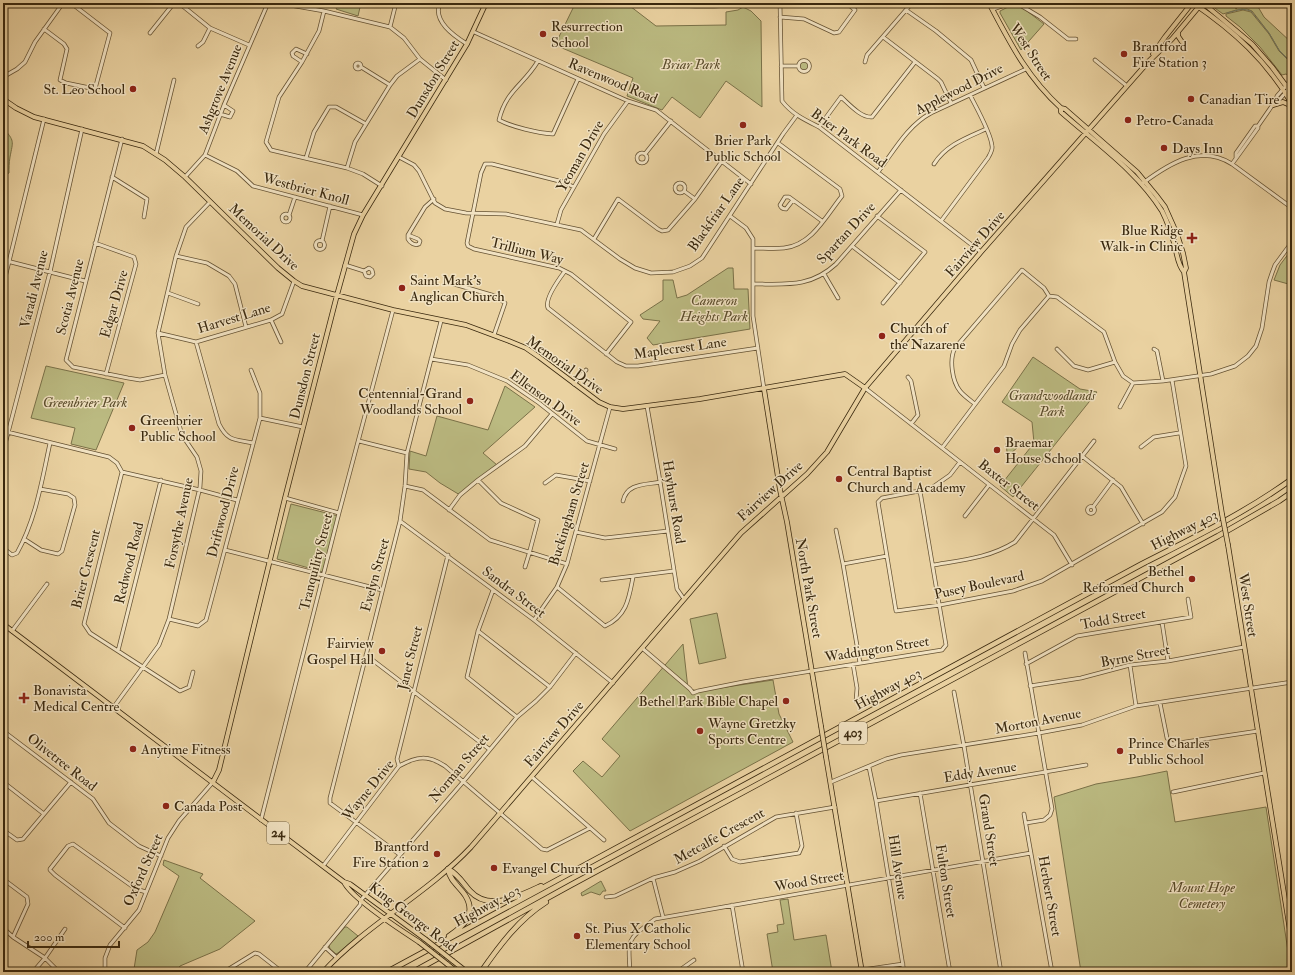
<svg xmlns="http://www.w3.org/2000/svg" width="1295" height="975" font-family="'IM FELL Double Pica',serif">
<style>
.green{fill:#bbba81;stroke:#7a7148}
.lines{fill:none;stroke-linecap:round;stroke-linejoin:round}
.stream{stroke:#727e6b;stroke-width:1}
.minor-casing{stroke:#655233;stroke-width:4.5}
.major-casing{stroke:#39280e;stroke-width:5.5}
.highway-casing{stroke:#39280e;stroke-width:6}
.minor{stroke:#f1e2c2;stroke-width:3}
.major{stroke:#ead2a1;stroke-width:4}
.highway{stroke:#ead2a1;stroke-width:4.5}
.major-bridge-casing{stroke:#39280e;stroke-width:5.5;stroke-linecap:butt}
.major-bridge{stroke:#ead2a1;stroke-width:4}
.poi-dot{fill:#8f2418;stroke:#f1e2c2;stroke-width:1.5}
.labels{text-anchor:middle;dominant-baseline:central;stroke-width:3;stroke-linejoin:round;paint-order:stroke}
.shield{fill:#f1e2c2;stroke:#706044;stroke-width:1}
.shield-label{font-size:13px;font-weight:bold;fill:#39280e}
.poi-label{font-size:14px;fill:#39280e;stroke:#f1e2c2;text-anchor:start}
.street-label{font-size:14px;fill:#39280e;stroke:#f1e2c2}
.park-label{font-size:14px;font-style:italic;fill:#5a4c2b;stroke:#f1e2c2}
</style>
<rect width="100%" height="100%" fill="#ead2a1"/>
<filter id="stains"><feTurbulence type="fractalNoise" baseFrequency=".005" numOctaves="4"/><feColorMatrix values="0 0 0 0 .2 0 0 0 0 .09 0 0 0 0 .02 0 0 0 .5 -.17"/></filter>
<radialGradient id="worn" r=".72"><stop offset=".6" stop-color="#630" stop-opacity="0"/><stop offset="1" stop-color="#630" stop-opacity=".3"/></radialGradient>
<!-- green -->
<path class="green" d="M339,3H361L358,16L336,9Z
M573,3H626L656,26L726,25V12L738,10L743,7L751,11L761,21L762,107L726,81L700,118L672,97L662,110L627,96L633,78L555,45L575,4Z
M1211,3H1232L1236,9L1238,7L1257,5L1264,17L1292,43V63L1279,50L1269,33L1252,11L1247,9L1236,10L1223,14L1212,6Z
M1016,6L1023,8L1044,24L1021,50L1000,13V11L1008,7Z
M1243,10L1251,12L1269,34L1279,51L1292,64V73L1289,76L1286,74L1282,75L1260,47L1240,27L1226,16V14Z
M799.5 66a4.5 4.5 0 1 1 9 0a4.5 4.5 0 1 1-9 0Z
M3,128C15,141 13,141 10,157C9,163 9,168 9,173L3,176Z
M1292,249V285L1274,280L1280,265Z
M728,268H733L734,289H748L750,329L653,345L647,338L660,321L643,319L640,315L663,300V280H673L677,298L687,295Z
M1033,357L1080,389L1097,392L1013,497L1000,486L1034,443L1032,422L1002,402Z
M46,366L124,383L96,450L71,444L75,428L31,418Z
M505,386L535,407L483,453L497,465L460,495L440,483L426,472L409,469L410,451L426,456L437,416L488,430Z
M1010,441L1016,442L1018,447L1010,454L1007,452L1006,443Z
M291,504L338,516L323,572L277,559Z
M717,613L726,658L699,664L690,619Z
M683,644L688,689L700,691L773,680L779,714L793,742L630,831L573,771L583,761L602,777L620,756L602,739Z
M1167,771L1175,822L1266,807L1291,971L1290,972H1081L1054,797L1096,784L1137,777Z
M164,860L203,874L200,878L255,921L220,949L180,966L176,972H141L134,969L137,950L148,942L155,932L179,876L163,865Z
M601,881L606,891H603L600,895L591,892L582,896L581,893Z
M788,899L794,940L826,935L832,972H773L767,934L778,932L777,925L784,924L780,900Z
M345,927H347L358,936L338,953L336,954L330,949L329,945Z"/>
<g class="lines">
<!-- stream -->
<path class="stream" d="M1227,13L1242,9L1251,11L1269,33L1279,50L1292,64"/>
<!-- minor casing -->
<g class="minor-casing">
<path id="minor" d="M179,3L210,28L249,45
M278,3L324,11L390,27L404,38L420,59L446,80
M440,3C432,21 454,36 467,44
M664,3C676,6 728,8 738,3
M780,3L782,101C792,114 805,120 819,127L981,252
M993,9L1005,5H1020L1040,17L1068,39H1076
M906,10L936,31L971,60L984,88
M324,11L319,31L302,62L279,97L266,142L271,150L347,168L363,174L382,186
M3,12L7,3
M780,17L804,19L834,33L839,32L855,10L847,3
M390,27L396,3
M44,29L64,44L67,49L60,80L66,83L95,89L110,33L71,3
M474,32L628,101L656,110L751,184
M150,33L174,3
M883,37L938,79L941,82L951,103
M198,46L203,42L210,28
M1095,60L1127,86
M798.5 66a5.5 5.5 0 1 1 11 0a5.5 5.5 0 1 1-11 0Z
M538,61C524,85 506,90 499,120C512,127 538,133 553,134L578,79
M302,62L293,56L292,53L296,49L307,54
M865,62L867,55L912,3
M355 66a3 3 0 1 1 6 0a3 3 0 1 1-6 0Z
M781,66H798
M361,67L390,85
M3,77L17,69L25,62L35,42L63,3
M1276,100L1280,99L1292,85
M220,114L230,117L233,111L224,105
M819,127L841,97C849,104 861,118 872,117L915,62
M122,139L66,360L73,367L128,378L140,380L165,375
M637 158a5 5 0 1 1 10 0a5 5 0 1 1-10 0Z
M156,154L174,80
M645,154L671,121
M205,155L237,171L253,186L363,215
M399,157L414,165L419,171L435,203L445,209L466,213L506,214L581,230L620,259L635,268L651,273L673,272L690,266L702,258L783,134L797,115
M306,158L314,132L329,107H336L366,124
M1236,158V153L1255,126H1258
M934,164C946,145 966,138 986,129
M1232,164L1258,128V126L1276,100L1277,96L1292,79
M347,168L355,142L390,85L397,76L420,59
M878,172C894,151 907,126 931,113L1026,69
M112,177L147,199L144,217
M185,177L205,155L224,105L268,3
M675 188a5 5 0 1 1 10 0a5 5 0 1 1-10 0Z
M1143,183C1170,163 1200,144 1232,164L1292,208
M574,187L563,182L492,164H485L481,173L467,243L468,246L474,249L559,268L571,274L631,322L606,354
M684,191L695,199
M793,200L786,209C783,209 781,208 780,205L785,197H789L822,221
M282 218a4 4 0 1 1 8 0a4 4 0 1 1-8 0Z
M289,215L295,197
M730,216L746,228L753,239V316L764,389
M877,216L925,252L883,303
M941,221L988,158C990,154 993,150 992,146C991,133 976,107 970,95
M557,224L561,210L604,134L628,101
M408,235L418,239L420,241L419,244C415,246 410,243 408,239V235L425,207L434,199
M594,239L618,199L658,229L662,231L668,230L695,199L722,161
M315.5 245a4.5 4.5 0 1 1 9 0a4.5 4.5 0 1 1-9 0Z
M322,241L330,206
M95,243L134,257L136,264L106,374
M852,246L900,283
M753,248C763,248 774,249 784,248C812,245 826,216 842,196L840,189L778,143
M176,256L207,263L229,276L235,284L246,327
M3,260L85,281
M345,265L364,271L369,268L372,270L373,274L370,277L366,276L364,271
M565,271C559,279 544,299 548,308L617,362L626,366H638L758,348
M824,274L838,298
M454,284L495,296L505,303L494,335
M753,284C786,284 810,288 836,264L901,190
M3,286L44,119
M168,293L198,304
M1049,296L1057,297L1104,332L1115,362L1123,376L1133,383L1163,381L1211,374L1235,366L1248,356L1256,346L1262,328L1269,282L1272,273L1275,265L1292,242
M271,320L281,342
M158,333L196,342L271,320L282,314L294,281
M196,342L219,424C228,442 235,439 253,443
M1057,349L1074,366L1088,370L1115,362
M1154,349L1157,351L1163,381
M431,359L468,365L507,381L539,403L587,441L615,449
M908,377L911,381L918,415L911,424
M574,384L586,370
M865,388L1054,535L1072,565
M975,404C970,400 964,396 960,391C952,381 949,359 955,348L1022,270L1044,288L1049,296
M647,406L659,475L677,589L684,599
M1120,407L1133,383
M260,418L303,427
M3,431L109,457L117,463L122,472
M359,441L407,453
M1141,447L1154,437L1179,433
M942,448L1004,366L1012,344L1020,330L1049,296
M3,452L50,272L82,129
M1082,456L1121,487L1143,524
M960,462L950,475L930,489L882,498L878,502L896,611L940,605L1013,591L1042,581L1162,512L1175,497L1186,466L1172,380
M122,472L84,624L90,633L180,691L189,687L193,672
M122,472L200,490L237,500
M478,480L501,503L538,520L529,554L525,567
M545,483L556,475L590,481
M405,486L423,490L490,540L567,564
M285,498L339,513
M623,501C627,483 645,485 660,482
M1087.5 510a3.5 3.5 0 1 1 7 0a3.5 3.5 0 1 1-7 0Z
M1093,507L1113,480
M449,510L460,495L478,480L525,446L552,414
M965,516L989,485
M400,521L534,620L613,683
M836,530L843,564L860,663
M576,532L605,538L668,531
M24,539L41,550L58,554L62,551L75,505L74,498L68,494L40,489
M3,548L12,555L17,553C36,519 42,480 50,443
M225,550L382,590
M843,564L887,556
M933,565C963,560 989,558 1015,542L1094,441
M602,580L674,571
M557,587L605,626C627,616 629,598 633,577
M493,590L478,631L467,677L517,717
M169,619L198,626L206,620L260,418V393L251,370
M534,620L557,587L567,564L610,407
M1162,622L1168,661
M12,631L47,584
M478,631L550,687
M642,648L690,689L693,693L698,691L743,682L942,650L946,645L920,491
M118,651L161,480
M1025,653L1052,809L1050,815L1044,820L1026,823
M366,655L489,749
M853,664L857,688L856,701
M1026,664L1077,636L1191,617L1188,599
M1130,665L1136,706
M1030,686L1081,678L1130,665L1168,661L1244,647
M954,692L964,746L1001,972
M1160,703L1167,738L1172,744L1258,731
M113,708L159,645L169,619L200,487L201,471L197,457L182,435L165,375L158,333L176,256L186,227L210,202
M3,731L93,799L109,823L139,846L161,856
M399,766L397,759L448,555
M869,767L876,801L904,972
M532,777L604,840
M3,782L44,814
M831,782L886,759L901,755L1039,733L1082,725L1136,706L1292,682
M1173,792L1264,773
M920,793L950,972
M876,801L1086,765
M1024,814L1052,972
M261,820L339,513L393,310
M3,830L17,840L23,839L71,782
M724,846L732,859L740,862L799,853L802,846L796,813
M399,854L334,806L330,803V798L400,521L405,486L407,453L441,321
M323,866L399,766C417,756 428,755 445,766L542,849L547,850L590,828
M653,878L663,917
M3,879L27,897L28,904L13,937
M606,897L615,896L653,878L675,872L700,861L776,817L835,807
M732,905L743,972
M3,928L13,937L45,958L59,972
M125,928L55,875L50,870V869L68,846L73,844L136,889L146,892
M325,947L337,958
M862,970L903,964
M33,972L45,958L65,929
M105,972V958L110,945L139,910L168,838L179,821L213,782
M224,972L255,953L259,954L282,972
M305,972L360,905L361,900L463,782L517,717L536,701L550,687L576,653
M630,972C628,937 627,940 655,919L1031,853
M677,972L694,960"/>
</g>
<!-- major casing -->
<g class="major-casing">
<path id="major" d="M989,3C1010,43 1027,77 1061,108V112C1096,143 1137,171 1162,211C1167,221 1171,232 1174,243C1177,252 1177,264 1184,272L1222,514
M1193,3C1234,31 1267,61 1292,104
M1203,3L1252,44L1272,67L1292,94
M1178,32V36L1182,42
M1153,54L1165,37L1192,3
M3,99L16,108L34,117L143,146L165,160L185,177L278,268L294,281L302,286L393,310L466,325L509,341L526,348L539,357L599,402L610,407L623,409L700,399L845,374L865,388
M1273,105L1283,102L1292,106
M1061,108L1065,109L1137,172L1156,195L1165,207L1177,234L1183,253L1186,268L1184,272
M764,389L780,490L787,522L821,726
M1228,545L1292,943
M3,624L344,882L350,884L425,939
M826,757L862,972
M213,782L219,770L285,498L337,295L354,234L363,215L467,44L486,3
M344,882C351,898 402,931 419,942
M453,961L467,972
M447,964L457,972
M323,972C367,924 427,894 471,847L741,533L807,474L827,452L865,388L981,252L1149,61L1172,39L1202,3"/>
</g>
<!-- highway casing -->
<g class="highway-casing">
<path id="highway" d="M448,869C458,874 463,883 470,891C489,912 520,896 541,886
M448,869C450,881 459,886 465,895C477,914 464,926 449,936
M387,972L1142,564C1193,538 1245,513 1292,479
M413,972L569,886L1218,536L1279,501L1292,492
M481,972C499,946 519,919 546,902"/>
</g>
<!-- minor -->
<use href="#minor" class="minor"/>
<!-- major -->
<use href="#major" class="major"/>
<!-- highway -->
<use href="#highway" class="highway"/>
<!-- major-bridge casing -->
<g class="major-bridge-casing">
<path id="major-bridge" d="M1222,514L1228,545
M821,726L826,757
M425,939L453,961
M419,942L447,964"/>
</g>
<!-- major-bridge -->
<use href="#major-bridge" class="major-bridge"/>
</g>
<!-- markers -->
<g class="poi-dot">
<circle cx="543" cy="34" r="4"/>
<circle cx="1124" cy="54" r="4"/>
<circle cx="133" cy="89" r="4"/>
<circle cx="1191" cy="99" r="4"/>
<circle cx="1128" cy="120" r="4"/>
<circle cx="743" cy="125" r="4"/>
<circle cx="1164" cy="148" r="4"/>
<path d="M1190 232h4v4h4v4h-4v4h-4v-4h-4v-4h4z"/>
<circle cx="402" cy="288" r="4"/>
<circle cx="882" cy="336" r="4"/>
<circle cx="470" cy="401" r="4"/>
<circle cx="132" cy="428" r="4"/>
<circle cx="997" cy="450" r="4"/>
<circle cx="839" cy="479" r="4"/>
<circle cx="1192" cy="579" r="4"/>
<circle cx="382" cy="651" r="4"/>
<path d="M22 692h4v4h4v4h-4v4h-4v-4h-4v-4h4z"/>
<circle cx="786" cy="701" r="4"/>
<circle cx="700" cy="731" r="4"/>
<circle cx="133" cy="749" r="4"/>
<circle cx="1120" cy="751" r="4"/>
<circle cx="166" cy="806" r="4"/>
<circle cx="437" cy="854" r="4"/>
<circle cx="494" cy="868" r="4"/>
<circle cx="577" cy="936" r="4"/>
</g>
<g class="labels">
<!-- shield labels -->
<g class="shield">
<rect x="839" y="722" width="28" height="22" rx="3"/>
<rect x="267" y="822" width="22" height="22" rx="3"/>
</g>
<g class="shield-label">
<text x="853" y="733">403</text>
<text x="278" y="833">24</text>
</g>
<!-- poi labels -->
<g class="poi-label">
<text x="551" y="26">Resurrection<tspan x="551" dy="16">School</tspan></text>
<text x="1132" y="46">Brantford<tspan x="1132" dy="16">Fire Station 3</tspan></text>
<text x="125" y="89" text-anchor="end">St. Leo School</text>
<text x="1199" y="99">Canadian Tire</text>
<text x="1136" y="120">Petro-Canada</text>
<text x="743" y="140" text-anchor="middle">Brier Park<tspan x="743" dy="16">Public School</tspan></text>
<text x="1172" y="148">Days Inn</text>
<text x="1183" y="230" text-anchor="end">Blue Ridge<tspan x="1183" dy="16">Walk-in Clinic</tspan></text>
<text x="410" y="280">Saint Mark's<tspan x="410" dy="16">Anglican Church</tspan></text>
<text x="890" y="328">Church of<tspan x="890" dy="16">the Nazarene</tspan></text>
<text x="462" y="393" text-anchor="end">Centennial-Grand<tspan x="462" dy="16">Woodlands School</tspan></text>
<text x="140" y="420">Greenbrier<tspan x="140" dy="16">Public School</tspan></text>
<text x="1005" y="442">Braemar<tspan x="1005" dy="16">House School</tspan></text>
<text x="847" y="471">Central Baptist<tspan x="847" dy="16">Church and Academy</tspan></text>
<text x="1184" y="571" text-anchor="end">Bethel<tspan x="1184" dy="16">Reformed Church</tspan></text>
<text x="374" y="643" text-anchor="end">Fairview<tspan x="374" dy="16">Gospel Hall</tspan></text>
<text x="33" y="690">Bonavista<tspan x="33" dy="16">Medical Centre</tspan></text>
<text x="778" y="701" text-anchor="end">Bethel Park Bible Chapel</text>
<text x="708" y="723">Wayne Gretzky<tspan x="708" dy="16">Sports Centre</tspan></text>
<text x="1128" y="743">Prince Charles<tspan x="1128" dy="16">Public School</tspan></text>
<text x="141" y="749">Anytime Fitness</text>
<text x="174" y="806">Canada Post</text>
<text x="429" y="846" text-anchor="end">Brantford<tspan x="429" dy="16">Fire Station 2</tspan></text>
<text x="502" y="868">Evangel Church</text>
<text x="585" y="928">St. Pius X Catholic<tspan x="585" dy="16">Elementary School</tspan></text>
</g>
<!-- street labels -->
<g class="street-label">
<text transform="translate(1031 52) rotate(57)">West Street</text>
<text transform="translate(433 79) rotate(-59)">Dunsdon Street</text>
<text transform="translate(613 81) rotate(23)">Ravenwood Road</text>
<text transform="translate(220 89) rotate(-68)">Ashgrove Avenue</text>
<text transform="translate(959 89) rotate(-27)">Applewood Drive</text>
<text transform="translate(849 138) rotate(36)">Brier Park Road</text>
<text transform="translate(580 156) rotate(-60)">Yeoman Drive</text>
<text transform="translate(306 189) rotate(15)">Westbrier Knoll</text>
<text transform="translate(716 214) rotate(-55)">Blackfriar Lane</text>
<text transform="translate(846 233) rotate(-47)">Spartan Drive</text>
<text transform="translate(264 237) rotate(43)">Memorial Drive</text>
<text transform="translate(975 244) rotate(-49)">Fairview Drive</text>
<text transform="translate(527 251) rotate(14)">Trillium Way</text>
<text transform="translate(34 289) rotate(-76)">Varadi Avenue</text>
<text transform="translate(70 297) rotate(-76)">Scotia Avenue</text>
<text transform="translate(114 304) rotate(-74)">Edgar Drive</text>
<text transform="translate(234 318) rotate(-17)">Harvest Lane</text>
<text transform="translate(680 348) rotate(-8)">Maplecrest Lane</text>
<text transform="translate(565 365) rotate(35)">Memorial Drive</text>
<text transform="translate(305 376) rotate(-76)">Dunsdon Street</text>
<text transform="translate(546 398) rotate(36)">Ellenson Drive</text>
<text transform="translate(1009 485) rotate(38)">Baxter Street</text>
<text transform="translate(770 491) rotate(-42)">Fairview Drive</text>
<text transform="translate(674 502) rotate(81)">Hayhurst Road</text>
<text transform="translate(223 512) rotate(-76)">Driftwood Drive</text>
<text transform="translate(569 514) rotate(-73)">Buckingham Street</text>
<text transform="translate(179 523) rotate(-78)">Forsythe Avenue</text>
<text transform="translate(1184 530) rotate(-27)">Highway 403</text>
<text transform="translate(316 562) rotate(-76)">Tranquility Street</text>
<text transform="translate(129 563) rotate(-76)">Redwood Road</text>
<text transform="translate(86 569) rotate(-76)">Brier Crescent</text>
<text transform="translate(375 575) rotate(-75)">Evelyn Street</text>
<text transform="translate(979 585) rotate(-12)">Pusey Boulevard</text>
<text transform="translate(809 588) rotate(80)">North Park Street</text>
<text transform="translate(514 592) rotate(37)">Sandra Street</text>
<text transform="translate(1248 605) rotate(81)">West Street</text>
<text transform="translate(1113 619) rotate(-10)">Todd Street</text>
<text transform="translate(877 649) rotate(-9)">Waddington Street</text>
<text transform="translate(1135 656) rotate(-11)">Byrne Street</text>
<text transform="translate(410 658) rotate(-76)">Janet Street</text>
<text transform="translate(888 689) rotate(-28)">Highway 403</text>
<text transform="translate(1038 721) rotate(-11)">Morton Avenue</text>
<text transform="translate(554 734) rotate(-49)">Fairview Drive</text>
<text transform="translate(62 762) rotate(38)">Olivetree Road</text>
<text transform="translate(459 768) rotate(-50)">Norman Street</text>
<text transform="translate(980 772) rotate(-9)">Eddy Avenue</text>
<text transform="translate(368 790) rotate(-51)">Wayne Drive</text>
<text transform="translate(989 830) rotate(81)">Grand Street</text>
<text transform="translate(719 836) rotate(-29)">Metcalfe Crescent</text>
<text transform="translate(898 867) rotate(81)">Hill Avenue</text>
<text transform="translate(143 870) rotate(-66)">Oxford Street</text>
<text transform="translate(809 881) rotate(-10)">Wood Street</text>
<text transform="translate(946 881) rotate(81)">Fulton Street</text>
<text transform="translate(1050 896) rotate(80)">Herbert Street</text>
<text transform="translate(487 906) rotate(-28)">Highway 403</text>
<text transform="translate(413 917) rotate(37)">King George Road</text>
</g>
<!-- park labels -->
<g class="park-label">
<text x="691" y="64">Briar Park</text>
<text x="714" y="300">Cameron<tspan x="714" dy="16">Heights Park</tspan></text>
<text x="1052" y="395">Grandwoodlands<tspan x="1052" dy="16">Park</tspan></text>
<text x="85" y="402">Greenbrier Park</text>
<text x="1202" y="887">Mount Hope<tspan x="1202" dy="16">Cemetery</tspan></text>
</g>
</g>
<!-- margin -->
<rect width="1295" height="975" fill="none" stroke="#ead2a1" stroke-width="16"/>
<rect x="4" y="4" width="1287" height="967" fill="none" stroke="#39280e" stroke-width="2"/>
<rect x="8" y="8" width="1279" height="959" fill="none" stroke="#39280e"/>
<!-- scale -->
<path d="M28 941v6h91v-6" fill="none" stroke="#39280e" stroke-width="2"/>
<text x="34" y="941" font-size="12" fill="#39280e" stroke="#f1e2c2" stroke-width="3" paint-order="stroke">200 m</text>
<rect width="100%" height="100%" filter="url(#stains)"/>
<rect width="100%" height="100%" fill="url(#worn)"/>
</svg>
